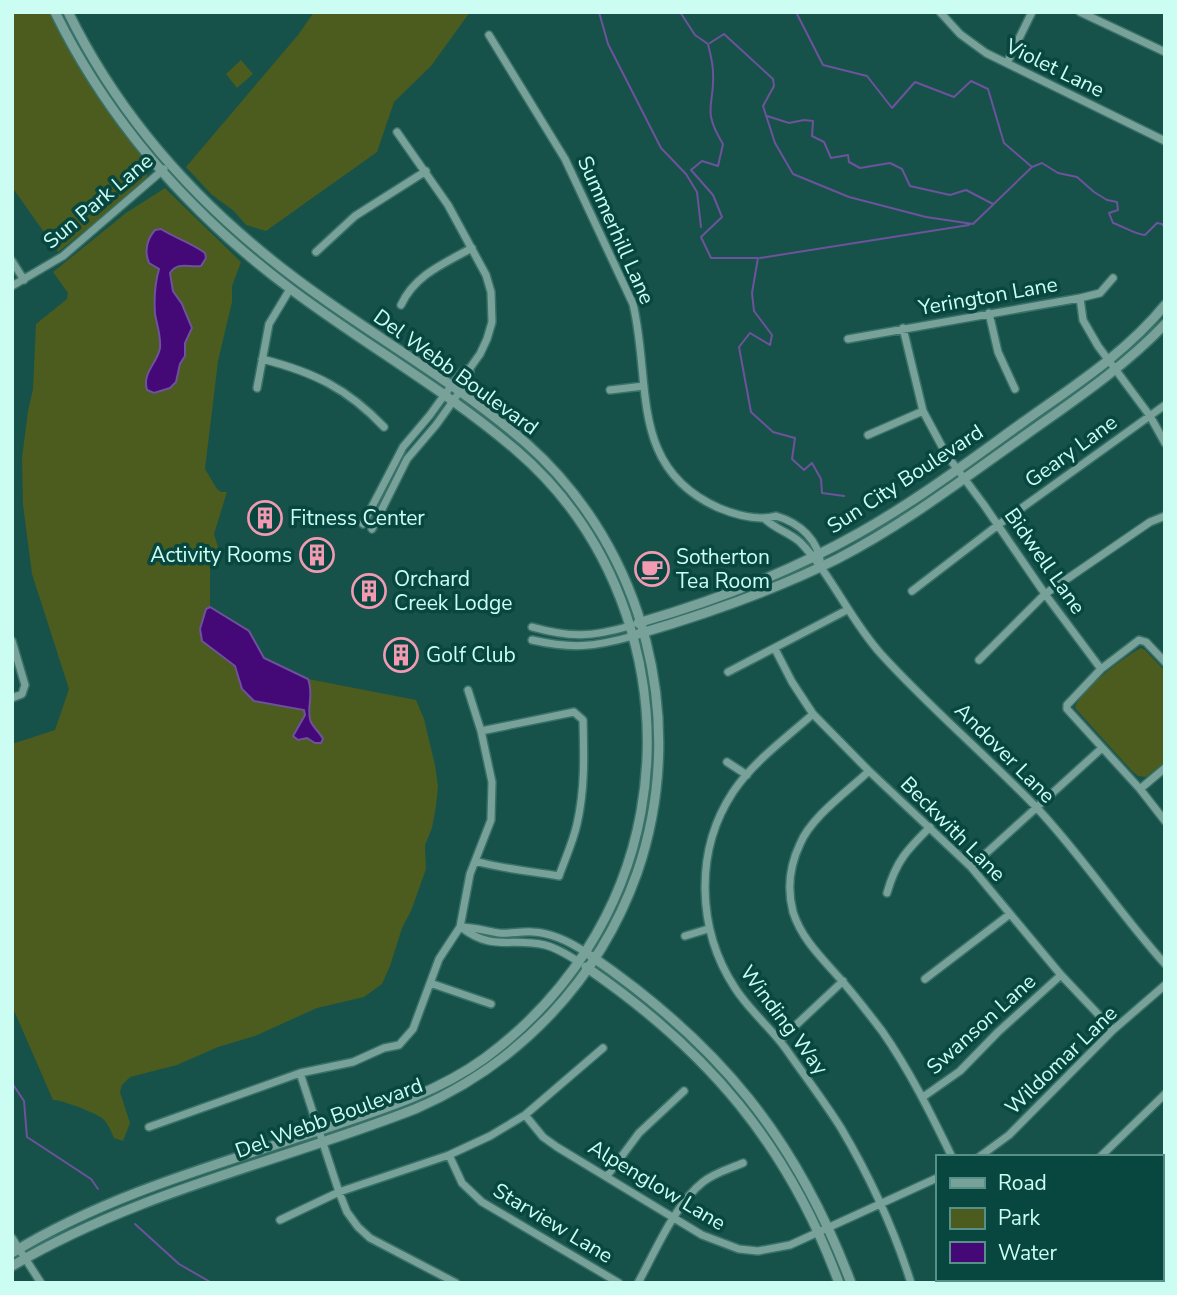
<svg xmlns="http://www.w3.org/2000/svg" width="1177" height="1295" font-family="'Nunito Sans',sans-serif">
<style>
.green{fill:#4c5b1e}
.water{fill:#440976;stroke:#6d529c;stroke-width:2}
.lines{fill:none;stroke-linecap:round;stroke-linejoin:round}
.stream{stroke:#6d529c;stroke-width:2}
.minor-casing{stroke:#387168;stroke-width:10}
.tertiary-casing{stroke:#387168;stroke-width:12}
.minor{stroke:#78a199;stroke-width:7}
.tertiary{stroke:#78a199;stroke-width:9}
.labels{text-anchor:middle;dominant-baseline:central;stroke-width:7;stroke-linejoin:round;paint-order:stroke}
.street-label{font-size:21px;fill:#ccfdf3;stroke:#07473f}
.poi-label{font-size:21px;fill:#ccfdf3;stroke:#07473f;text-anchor:start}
</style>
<rect width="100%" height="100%" fill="#17524a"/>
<!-- green -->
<path class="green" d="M12,12H51L148,160L147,177L107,213L58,252L12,187Z
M314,12H470L431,66L394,102L377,152L266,231L246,225L234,211L212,195L186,167L298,35Z
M241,60L253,74L237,88L226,74Z
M165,188L241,262L232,286V302L218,361L205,469L217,489L221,492H227L214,534L218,547L210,569V607L259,666L308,679L416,700L424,719L435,765L438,786L436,806L432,828L425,845L426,869L411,911L402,928L390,966L382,984L364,997L317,1008L255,1036L218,1047L177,1065L130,1077L122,1085L120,1092L130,1123L123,1141L114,1138C111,1131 108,1123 102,1118C98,1114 60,1099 53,1100L12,1006V744L55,730L69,689L32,574L23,505L22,458L28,411L33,389L36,324L67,299L68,293L53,272L126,213Z
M1141,648L1145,650L1165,671V762L1146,777L1138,776L1131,770L1075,708C1078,692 1125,656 1141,648Z"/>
<!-- water -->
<path class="water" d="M161,229C175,238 192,243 205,253L206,258L201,266C189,268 178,261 170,273L173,291L182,304L192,328L185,343V356L180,364L176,382L170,388L154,393L147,390C142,372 157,364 160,348C161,335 157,326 155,314C154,300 155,283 159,269L149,263C144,251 147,239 155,230Z
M210,607L249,631L264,658L308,679C314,694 307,706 310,719C311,726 320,732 323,739L321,743H315L307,738L298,740L293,736L305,715L304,710L254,701L242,689L235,666L202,641L200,629L206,609Z"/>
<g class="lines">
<!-- stream -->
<path class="stream" d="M599,12L608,44L661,148L686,174L697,192L701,227
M680,12L695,35L708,44C710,53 713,63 713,72C715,107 701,108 723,144L718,166L702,161L691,170L713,195L722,217L701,237L711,258H758L752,293L754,311L772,335L770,345L750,333L739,347L751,412L773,432L795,438L792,459L804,470L812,463L821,479L822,493L844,496
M796,12L823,65L867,76L892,108L915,82L954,97L971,81L988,89L1004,143L1032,167L1042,163L1058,173L1077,177L1094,192L1107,200L1117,202L1118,210L1109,213L1113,223C1123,226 1136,235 1145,235L1157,223L1162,224L1165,228
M710,43L724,34L773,79L774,86L763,106L775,143L793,174L849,197L926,217L973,224L1031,168
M767,116L789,123L804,120L813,121L812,136L824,142L831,158L848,155L849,162L860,168L890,163L902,169L910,186L950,195L966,190L993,204
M760,258L969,225
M12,1083L24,1101L27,1137L91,1179L98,1189
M135,1224L179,1264L212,1283
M1161,1229L1165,1227"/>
<!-- minor casing -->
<g class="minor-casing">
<path id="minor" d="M940,12L960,34L986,53L1165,141
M1080,12L1165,52
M489,35L565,159L633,304C652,383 628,468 719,508C736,515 758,521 776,516C800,523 819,540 821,566
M1007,63L1032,12
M316,252L355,216L426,171
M12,261L24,280
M12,286L63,256L164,169
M1080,298L1083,320L1098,346L1150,416L1165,443
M401,305C415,275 443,264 472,248
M989,313L998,352L1015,389
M903,328L923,411L946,454L984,505L1045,594L1101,669
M848,339L1080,298L1100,293L1113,278
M262,359C313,372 347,388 384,427
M257,388L269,324L290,289
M610,390L644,386
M868,435L923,411
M765,519C775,529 789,532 800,542C832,575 850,620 881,654C930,708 986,755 1037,808C1083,857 1120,914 1165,964
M363,524L403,447L430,415L456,379L464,370L470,368L480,354L487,339L492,322L491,292L486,275L448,205L397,132
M372,529L407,459L436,425L466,383L470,375V368
M912,591L998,525L1165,405
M532,627C571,638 592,637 630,626
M532,640C572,649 594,647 633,636
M12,641L25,685L22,694L12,698
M775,649L792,682L813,714L869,771L971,867L1061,975L1113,1030
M979,660L1045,594L1150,522L1165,516
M1165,662L1146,642L1139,640L1101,669L1067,705V709L1140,789L1165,821
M728,672L847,610
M813,714C786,738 753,762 733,792C694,851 697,930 735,988C749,1010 771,1028 786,1049C804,1075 824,1101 841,1128C870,1177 894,1229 911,1283
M727,762L747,775
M869,771C848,791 811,817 800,844C790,865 787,889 793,912C802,940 823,959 842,981C856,997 869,1014 882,1031C910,1071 931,1114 952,1157
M1140,789L1165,768
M475,861C503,869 530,871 559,876C565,859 573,842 577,824C585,789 584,756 583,720L574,712L481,731
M971,867L1102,748
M887,893C896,861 907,850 930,827
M460,927C474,927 486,931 499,933C510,934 522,931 533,932C553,933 570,942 585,952
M461,927C492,952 511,937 545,945C557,948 568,955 579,962
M685,936L708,929
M925,979L1010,914
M430,983L491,1004
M780,1040L843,981
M300,1073L339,1192L347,1212L358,1227L370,1238L456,1283
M923,1097L960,1071L998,1032L1061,975
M525,1115L543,1137L557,1147L702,1235L739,1249L758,1251L790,1245L937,1178
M149,1127L300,1073L353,1062L384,1048L399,1045L413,1029L439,959L460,927L470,874L491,820L492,782L481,731L468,690
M449,1155L462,1183L482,1202L619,1283
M979,1157L1009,1135L1113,1030L1165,985
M1100,1157L1165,1094
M607,1176L639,1133L684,1091
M280,1220L339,1192L449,1155L490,1136L525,1115L603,1048
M12,1238L41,1283
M1003,1279L1004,1283
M638,1283C655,1252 675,1204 703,1182C714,1173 729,1169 743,1163"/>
</g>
<!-- tertiary casing -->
<g class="tertiary-casing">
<path id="tertiary" d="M638,623C715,601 790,572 859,533C916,501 969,461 1022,423C1072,387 1125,354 1165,305
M638,634C706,614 773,591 837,559C903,525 963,479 1024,436C1073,401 1123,368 1165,324
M591,956C719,1044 796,1138 851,1283
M586,967C707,1050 788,1144 839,1283
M12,1253C105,1196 212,1166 315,1132C374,1112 434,1095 485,1058C566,998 623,912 641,812C665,679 619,538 516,450C445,389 362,343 288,287C191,214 109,122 55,12
M12,1266C139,1191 280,1162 415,1109C519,1064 599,980 637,873C689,723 646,549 526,443C447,374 350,324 268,257C185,190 115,108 68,12"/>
</g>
<!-- minor -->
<use href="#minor" class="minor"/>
<!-- tertiary -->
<use href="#tertiary" class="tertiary"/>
</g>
<!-- icons -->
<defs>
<g id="building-ring" transform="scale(1.75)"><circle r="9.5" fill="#07473f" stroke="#f19ab2" stroke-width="1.5"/><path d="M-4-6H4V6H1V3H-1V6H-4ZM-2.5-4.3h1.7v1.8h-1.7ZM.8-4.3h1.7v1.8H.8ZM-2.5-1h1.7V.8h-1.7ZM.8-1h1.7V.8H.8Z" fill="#f19ab2"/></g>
<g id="cafe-ring" transform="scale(1.75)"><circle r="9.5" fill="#07473f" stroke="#f19ab2" stroke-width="1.5"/><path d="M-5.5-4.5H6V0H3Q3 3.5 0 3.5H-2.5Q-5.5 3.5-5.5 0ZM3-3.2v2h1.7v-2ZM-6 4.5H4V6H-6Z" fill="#f19ab2"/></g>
</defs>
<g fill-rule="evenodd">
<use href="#building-ring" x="265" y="518"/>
<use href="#building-ring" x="317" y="555"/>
<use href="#cafe-ring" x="652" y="569"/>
<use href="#building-ring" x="369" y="591"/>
<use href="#building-ring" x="401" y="655"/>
</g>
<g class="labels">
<!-- street labels -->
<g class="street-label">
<text transform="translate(1055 68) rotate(26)">Violet Lane</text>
<text transform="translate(98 201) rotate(-40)">Sun Park Lane</text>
<text transform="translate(616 230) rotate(66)">Summerhill Lane</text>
<text transform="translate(988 296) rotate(-10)">Yerington Lane</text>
<text transform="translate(456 372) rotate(36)">Del Webb Boulevard</text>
<text transform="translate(1071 451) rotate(-36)">Geary Lane</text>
<text transform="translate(905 479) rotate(-33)">Sun City Boulevard</text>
<text transform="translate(1045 561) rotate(55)">Bidwell Lane</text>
<text transform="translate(1005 753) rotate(45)">Andover Lane</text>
<text transform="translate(953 829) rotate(45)">Beckwith Lane</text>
<text transform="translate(784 1020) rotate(53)">Winding Way</text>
<text transform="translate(981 1024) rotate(-42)">Swanson Lane</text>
<text transform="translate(1061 1060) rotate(-44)">Wildomar Lane</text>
<text transform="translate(329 1118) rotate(-20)">Del Webb Boulevard</text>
<text transform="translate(657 1185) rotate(31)">Alpenglow Lane</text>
<text transform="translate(553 1223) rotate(31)">Starview Lane</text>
</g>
<!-- poi labels -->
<g class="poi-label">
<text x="290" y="518">Fitness Center</text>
<text x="292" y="555" text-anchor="end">Activity Rooms</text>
<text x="676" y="557">Sotherton<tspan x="676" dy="24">Tea Room</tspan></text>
<text x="394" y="579">Orchard<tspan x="394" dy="24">Creek Lodge</tspan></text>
<text x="426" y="655">Golf Club</text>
</g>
</g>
<!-- border -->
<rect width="1177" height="1295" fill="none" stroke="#ccfdf3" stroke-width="28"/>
<!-- legend -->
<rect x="936" y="1155" width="228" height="126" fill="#07473f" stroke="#569087" stroke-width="2"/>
<rect x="950" y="1178" width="35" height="10" fill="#78a199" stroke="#569087" stroke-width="2"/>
<text x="998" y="1190" font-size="21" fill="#ccfdf3">Road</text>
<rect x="950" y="1208" width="35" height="21" fill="#4c5b1e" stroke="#569087" stroke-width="2"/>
<text x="998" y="1225" font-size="21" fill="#ccfdf3">Park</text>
<rect x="950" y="1242" width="35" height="21" fill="#440976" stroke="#569087" stroke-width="2"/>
<text x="998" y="1260" font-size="21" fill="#ccfdf3">Water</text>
</svg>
